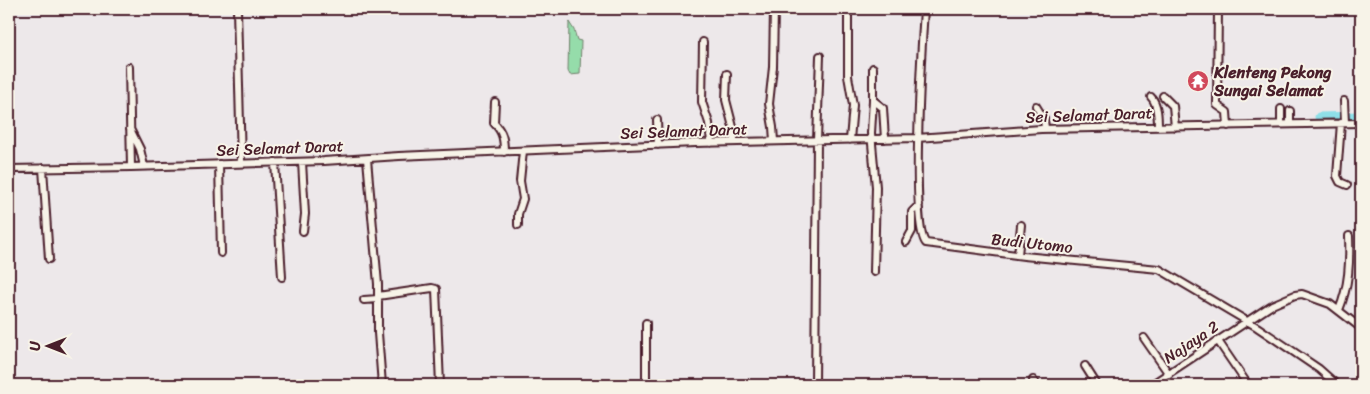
<svg xmlns="http://www.w3.org/2000/svg" width="1370" height="394" font-family="Sriracha,sans-serif">
<style>
.green{fill:#95dcaa;stroke:#707e6a}
.lines{fill:none;stroke-linecap:round;stroke-linejoin:round}
.river{stroke:#8edfe8;stroke-width:9}
.minor-casing{stroke:#4a1f2b;stroke-width:10}
.minor{stroke:#f7f3e8;stroke-width:6}
.labels{text-anchor:middle;dominant-baseline:central;stroke-width:4;stroke-linejoin:round;paint-order:stroke}
.poi-label{font-size:16px;font-weight:bold;fill:#4a1f2b;stroke:#f7f3e8;text-anchor:start}
.street-label{font-size:16px;fill:#4a1f2b;stroke:#f7f3e8}
</style>
<rect width="100%" height="100%" fill="#ede8ea"/>
<filter id="ink" filterUnits="userSpaceOnUse"><feTurbulence type="fractalNoise" baseFrequency=".02" numOctaves="2"/><feDisplacementMap in="SourceGraphic" scale="10" xChannelSelector="R" yChannelSelector="G"/><feConvolveMatrix kernelMatrix="1 2 1 2 8 2 1 2 1" color-interpolation-filters="sRGB"/></filter>
<g filter="url(#ink)">
<!-- green -->
<path class="green" d="M569,22L574,30L577,40L581,41L580,74L570,75L568,71Z"/>
<g class="lines">
<!-- river -->
<path class="river" d="M1319,117L1361,116"/>
<!-- minor casing -->
<g class="minor-casing">
<path id="minor" d="M237,9L241,163
M848,9V76L853,105L850,140
M924,9C922,41 910,228 926,243L1024,256L1159,269L1257,327L1319,369L1337,385
M1218,9L1217,105L1227,112L1228,126
M703,42L702,102L709,123L711,143
M129,67L131,167
M873,68V100L871,133L876,187L874,272
M727,74L726,100L734,131V142
M1163,96L1173,106L1175,127
M1151,97C1158,104 1158,118 1158,127
M873,100L883,108L885,139
M1344,101L1345,123
M495,102L494,123C503,132 504,140 504,152
M1036,106L1044,119L1045,129
M657,120L658,145
M1341,123L1337,176L1340,182L1347,185
M1281,124V109
M1290,124V111
M130,129L140,149L144,166
M774,141L773,127L769,104L773,67L774,9
M367,159L378,284V333L382,385
M275,162L282,277
M302,162L305,214L303,231
M219,164L221,253
M43,168L49,259
M9,169L131,167L324,161L399,156L695,143L917,138L1041,129L1361,123
M518,225V214L523,199L520,181L523,151
M906,242L912,231V212L919,205
M1018,255L1021,225
M378,296L432,288L436,289L440,385
M364,300L378,299
M1339,310C1349,286 1350,262 1349,236
M646,323V385
M1144,338L1169,374
M1218,341L1248,385
M1085,366L1097,385
M1033,380L1037,385
M815,385L817,140L820,56
M1151,385L1272,305L1295,295L1302,294L1330,304L1361,328
M1354,385L1361,380"/>
</g>
<!-- minor -->
<use href="#minor" class="minor"/>
</g>
</g>
<!-- icons -->
<defs>
<g id="temple-disc" transform="scale(1.125)"><circle r="9.5" fill="#d1495b" stroke="#f7f3e8"/><path d="M0-6L5-2H3V0L6.5 2.5H4V6H1.5V3h-3V6H-4V2.5H-6.5L-3 0V-2H-5Z" fill="#fff"/></g>
</defs>
<g fill-rule="evenodd">
<use href="#temple-disc" x="1198" y="81"/>
</g>
<g class="labels">
<!-- poi labels -->
<g class="poi-label">
<text x="1214" y="72">Klenteng Pekong<tspan x="1214" dy="18">Sungai Selamat</tspan></text>
</g>
<!-- street labels -->
<g class="street-label">
<text transform="translate(1089 115) rotate(-2)">Sei Selamat Darat</text>
<text transform="translate(684 131) rotate(-2)">Sei Selamat Darat</text>
<text transform="translate(280 148) rotate(-2)">Sei Selamat Darat</text>
<text transform="translate(1032 243) rotate(6)">Budi Utomo</text>
<text transform="translate(1191 342) rotate(-34)">Najaya 2</text>
</g>
</g>
<!-- margin -->
<rect width="1370" height="394" fill="none" stroke="#f7f3e8" stroke-width="30"/>
<rect x="15" y="15" width="1340" height="364" fill="none" stroke="#4a1f2b" stroke-width="2" filter="url(#ink)"/>
<!-- north arrow -->
<g transform="translate(48 346) rotate(270)" stroke="#f7f3e8" stroke-width="4" paint-order="stroke">
<path d="M0-4L9 19L0 12L-9 19Z" fill="#4a1f2b"/>
<text y="-8" font-size="14" font-weight="bold" text-anchor="middle" fill="#4a1f2b">U</text>
</g>
</svg>
